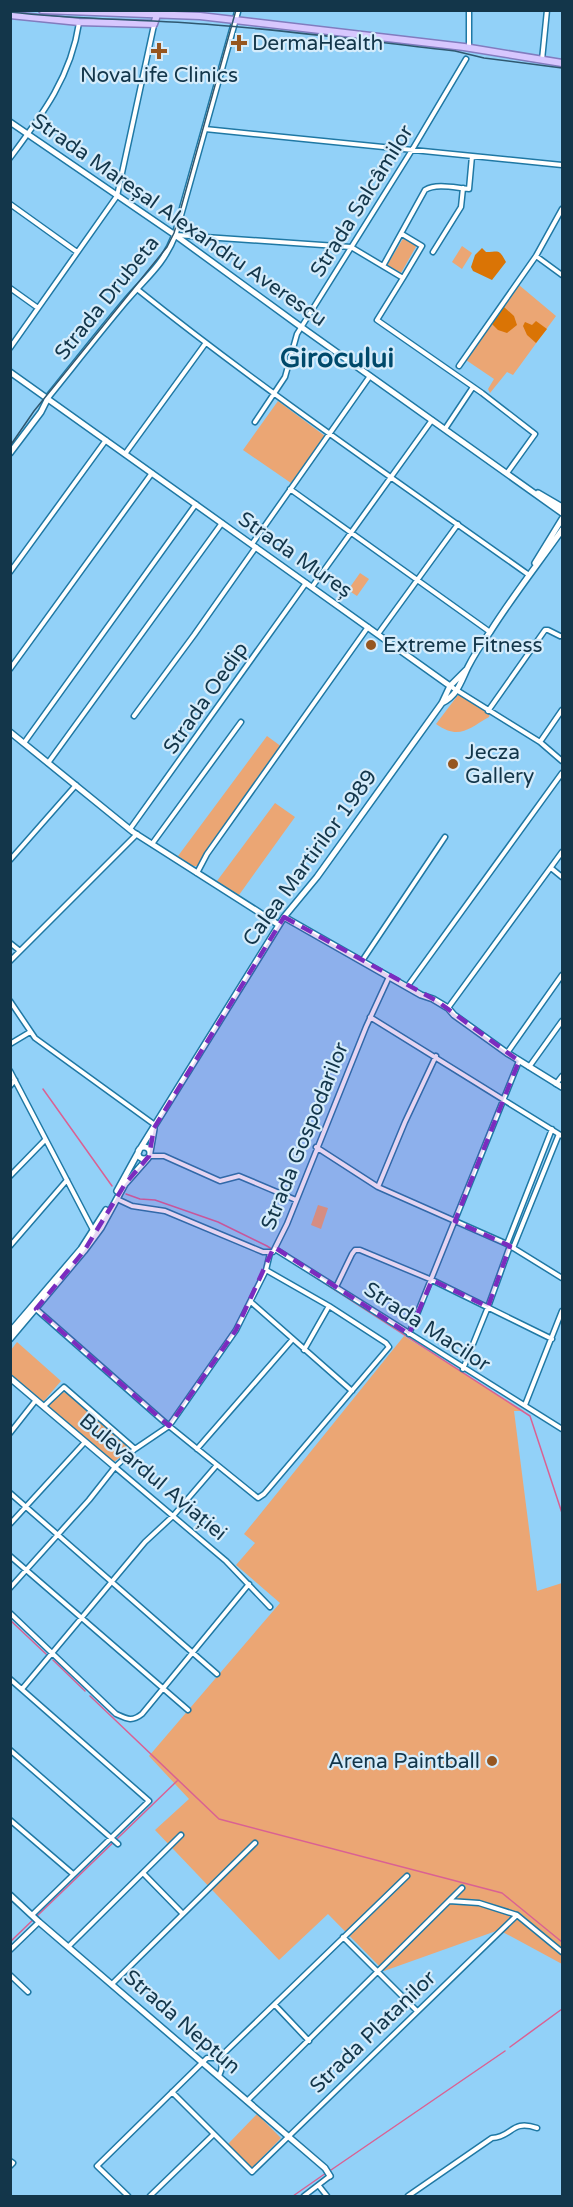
<svg xmlns="http://www.w3.org/2000/svg" width="573" height="2207" font-family="'Varela Round',sans-serif">
<style>
.green{fill:#eba674}
.forest{fill:#da7405}
.lines{fill:none;stroke-linecap:round;stroke-linejoin:round}
.stream{stroke:#da6193;stroke-width:1.5}
.street-casing{stroke:#1f78a4;stroke-width:7}
.secondary-casing{stroke:#1f78a4;stroke-width:8}
.primary-casing{stroke:#827cbf;stroke-width:9}
.street{stroke:#fff;stroke-width:4}
.secondary{stroke:#fff;stroke-width:5}
.primary{stroke:#d7c7fe;stroke-width:6}
.tram{stroke:#2f5870;stroke-width:1.5}
.marked{fill:#7b2cbf;fill-opacity:0.2;stroke:#7b2cbf;stroke-width:4.5;stroke-dasharray:12 8;stroke-linejoin:round}
.poi-dot{fill:#965620;stroke:#d5ecfb;stroke-width:2}
.labels{text-anchor:middle;dominant-baseline:central;stroke-width:4.5;stroke-linejoin:round;paint-order:stroke}
.poi-label{font-size:21px;fill:#13364a;stroke:#d5ecfb;text-anchor:start}
.street-label{font-size:21px;fill:#13364a;stroke:#d5ecfb}
.district-label{font-size:27px;font-weight:bold;fill:#00496a;stroke:#d5ecfb}
</style>
<rect width="100%" height="100%" fill="#92d1f8"/>
<!-- green -->
<path class="green" d="M404,237L417,245L401,273L387,265Z
M462,246L472,253L462,269L452,262Z
M519,285L556,316L513,375L507,372L490,393L488,389L494,379L466,360Z
M278,401L325,436L291,483L243,450Z
M360,573L369,579L357,596L348,590Z
M458,695H463L490,713L489,717C468,729 459,740 436,724Z
M267,736L282,747L198,866H193L178,856Z
M275,803L295,817L239,895L217,881Z
M318,1205L328,1208L321,1229L311,1225Z
M404,1336L524,1411H514L537,1591L562,1583V1964L499,1930L384,1971L328,1914L279,1960L155,1830L189,1799L149,1756L280,1603L236,1565L255,1543L244,1534Z
M17,1342L61,1381L43,1402L11,1374V1350Z
M61,1391L72,1396L130,1447L129,1450L114,1462L47,1406Z
M257,2114L281,2138L252,2168L228,2144Z"/>
<!-- forest -->
<path class="forest" d="M482,248L486,252C500,252 498,248 506,262L492,280L473,271L471,267L475,255Z
M504,307L514,316L517,325L507,333L498,330L492,324Z
M536,321L547,329L536,343L527,335L523,326L525,322L532,325Z"/>
<g class="lines">
<!-- stream -->
<path class="stream" d="M43,1089L112,1186
M126,1194L140,1199L155,1200L218,1222L267,1246L530,1416L562,1513
M10,1620L46,1654
M53,1660L85,1691
M90,1696L219,1819L502,1893L562,1942
M10,1942L177,1781
M510,2047L562,2009
M331,2170L505,2051
M293,2196L326,2173"/>
<!-- street casing -->
<g class="street-casing">
<path id="street" d="M469,10V48
M542,60L547,10
M205,129L562,165
M10,158C42,115 71,77 79,23
M10,204L77,252
M176,235L351,247L403,278L422,246L402,234
M433,252L461,207L463,188
M536,256L562,275
M383,266L425,190C437,183 455,188 469,189L472,156
M403,278L377,320L482,393L535,434L507,473
M10,288L38,308
M137,289C263,390 397,481 529,575
M10,348L117,196L154,25
M459,366L536,256L562,209
M255,422L285,377L297,334L412,150L466,59
M445,429L473,387
M125,454L205,344
M290,489L490,632
M252,544L370,376
M10,572L106,440
M312,587L432,420
M378,634L458,524
M10,669L152,473
M450,686L540,742L562,761
M488,711L545,630H548L560,636
M134,716L194,635L256,547
M540,742L562,710
M24,743L196,504
M48,763L222,523
M130,829L306,583
M152,844L241,722
M10,860L76,785
M551,868L562,877
M197,873L207,854L368,627
M10,943L20,951
M10,961L137,834
M362,961L445,837
M407,987L562,773
M10,1001L35,1038L155,1125
M448,1008L562,852
M370,1017L562,1136
M10,1044L30,1032
M507,1053L562,975
M529,1067L562,1021
M10,1071L93,1230
M556,1084L562,1076
M10,1086L15,1080
M316,1147L378,1187L507,1244L562,1278
M149,1156H164L220,1181L239,1176L296,1200
M10,1176L45,1140
M378,1187L405,1122L436,1056
M117,1199L132,1206L165,1211L263,1252H273L287,1224L366,1027L389,977
M507,1244L552,1129
M10,1246L67,1180
M513,1248L559,1134
M275,1249L562,1429
M336,1287L352,1254L355,1250H360L432,1280L552,1339
M251,1302L352,1391
M36,1309L169,1426L258,1498L264,1494L389,1347L386,1343L329,1306L266,1270
M409,1334L519,1061
M304,1350L329,1306
M463,1369L488,1307L510,1246
M525,1405L562,1311
M44,1406L64,1387L135,1449
M10,1433L36,1400
M197,1449L292,1340
M115,1467L226,1561L270,1607
M10,1493L217,1674
M10,1524L85,1442
M10,1556L188,1710
M10,1588L89,1500L115,1467L135,1449L169,1426L236,1330L266,1270L270,1253
M10,1613L116,1714C127,1719 132,1722 142,1714L249,1584
M10,1679L149,1801L32,1915
M22,1689L145,1542L173,1516L216,1466
M10,1750L118,1844
M10,1820L73,1874
M143,1873L183,1914
M449,1901L479,1903L517,1915L562,1952
M343,1937L417,2011
M69,1946L181,1835
M10,1950L39,1922
M10,1975L28,1992
M112,1984L255,1843
M275,2005L309,2041
M219,2058L407,1876
M172,2092L252,2172L517,1915
M247,2101L462,1888
M10,2161L13,2163L10,2166
M319,2186L327,2196
M128,2196L97,2166L207,2058H219C223,2063 222,2070 219,2076
M150,2196L214,2134
M304,2196L330,2176
M408,2196L492,2138C513,2137 511,2119 537,2128"/>
</g>
<!-- secondary casing -->
<g class="secondary-casing">
<path id="secondary" d="M10,122L175,235L297,324L562,513
M10,372L450,686
M10,453L41,412L49,396C74,365 99,333 125,302C145,278 163,266 175,235L238,10
M538,493L562,507
M535,563L562,519
M442,703C458,695 461,681 468,667C474,655 482,643 490,632C512,597 538,564 562,530
M10,732L133,832L279,925
M284,917L421,995L433,999L448,1008L454,1015L507,1053L562,1087
M138 1153a6 6 0 1 1 12 0a6 6 0 1 1-12 0Z
M140,1149L284,917L317,877L442,703L450,686L466,670
M150,1152L154,1129
M117,1191L139,1151
M10,1332L81,1249L106,1210
M10,1339L84,1251L101,1228L125,1184L148,1158
M10,1378L115,1467
M10,1895L39,1922L325,2168L330,2176"/>
</g>
<!-- primary casing -->
<g class="primary-casing">
<path id="primary" d="M42,10L200,16L464,47L562,63
M10,15L79,22L154,24L157,15"/>
</g>
<!-- street -->
<use href="#street" class="street"/>
<!-- secondary -->
<use href="#secondary" class="secondary"/>
<!-- primary -->
<use href="#primary" class="primary"/>
<!-- tram -->
<path class="tram" d="M10,12C78,20 147,19 215,25C295,31 375,42 455,51L484,58L562,68
M10,446L34,411L167,247L174,233L236,10"/>
</g>
<!-- marked area -->
<path class="marked" d="M284,917L437,1001L519,1061L455,1221L510,1246L488,1307L432,1280L409,1334L274,1247L236,1330L169,1426L36,1309L84,1251L125,1184L149,1156L154,1128Z"/>
<!-- markers -->
<g class="poi-dot">
<path d="M236 34h6v6h6v6h-6v6h-6v-6h-6v-6h6z"/>
<path d="M156 42h6v6h6v6h-6v6h-6v-6h-6v-6h6z"/>
<circle cx="371" cy="645" r="6"/>
<circle cx="453" cy="764" r="6"/>
<circle cx="492" cy="1761" r="6"/>
</g>
<g class="labels">
<!-- poi labels -->
<g class="poi-label">
<text x="252" y="43">DermaHealth</text>
<text x="159" y="75" text-anchor="middle">NovaLife Clinics</text>
<text x="383" y="645">Extreme Fitness</text>
<text x="465" y="752">Jecza<tspan x="465" dy="24">Gallery</tspan></text>
<text x="480" y="1761" text-anchor="end">Arena Paintball</text>
</g>
<!-- street labels -->
<g class="street-label">
<text transform="translate(362 201) rotate(-58)">Strada Salcâmilor</text>
<text transform="translate(179 220) rotate(35)">Strada Mareșal Alexandru Averescu</text>
<text transform="translate(107 298) rotate(-51)">Strada Drubeta</text>
<text transform="translate(295 555) rotate(35)">Strada Mureș</text>
<text transform="translate(206 698) rotate(-55)">Strada Oedip</text>
<text transform="translate(310 858) rotate(-54)">Calea Martirilor 1989</text>
<text transform="translate(305 1136) rotate(-68)">Strada Gospodarilor</text>
<text transform="translate(427 1327) rotate(33)">Strada Macilor</text>
<text transform="translate(153 1477) rotate(40)">Bulevardul Aviației</text>
<text transform="translate(182 2022) rotate(41)">Strada Neptun</text>
<text transform="translate(373 2032) rotate(-44)">Strada Platanilor</text>
</g>
<!-- district labels -->
<g class="district-label">
<text x="337" y="358">Girocului</text>
</g>
</g>
<!-- border -->
<rect width="573" height="2207" fill="none" stroke="#13364a" stroke-width="24"/>
</svg>
